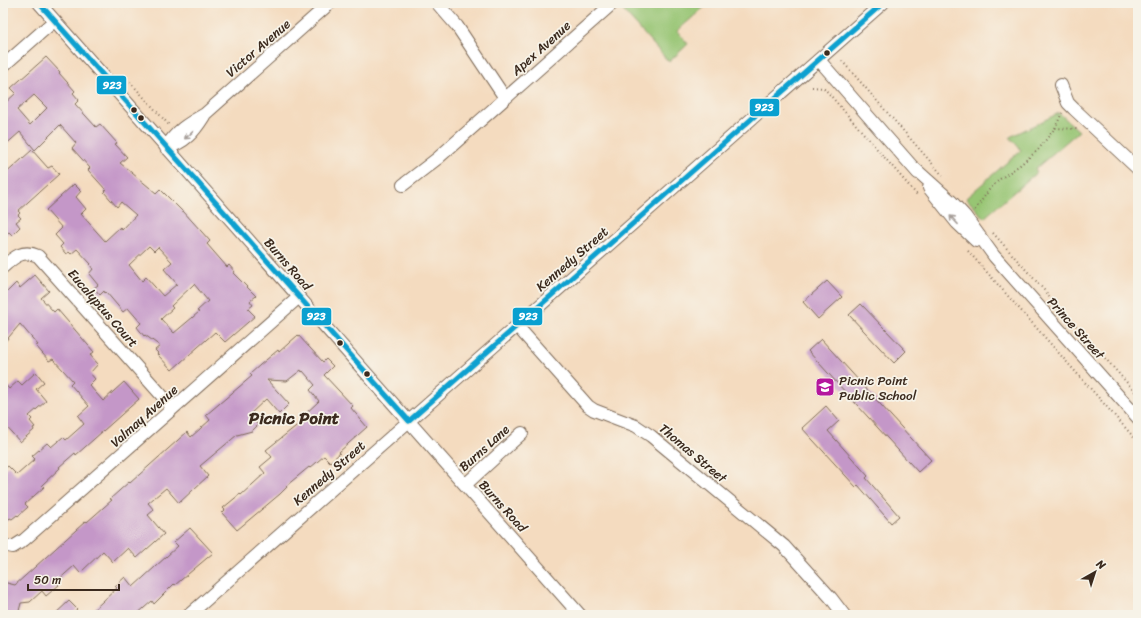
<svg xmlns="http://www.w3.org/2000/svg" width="1141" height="618" font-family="Sriracha,sans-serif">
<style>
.green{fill:#97c573;stroke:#697848}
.building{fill:#c497c8;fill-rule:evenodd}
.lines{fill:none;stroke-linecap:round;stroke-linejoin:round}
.minor-casing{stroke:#7c6856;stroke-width:14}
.path{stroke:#7c6856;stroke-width:2;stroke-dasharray:1 3;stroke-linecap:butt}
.minor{stroke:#fff;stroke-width:12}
.bus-1-casing{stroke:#f7f3e8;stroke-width:8}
.bus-1{stroke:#09a0d0;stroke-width:5}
.oneway{stroke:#a79f9a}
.bus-dot{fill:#3b2a1e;stroke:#f7f3e8;stroke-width:1.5}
.labels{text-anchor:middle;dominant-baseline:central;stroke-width:3.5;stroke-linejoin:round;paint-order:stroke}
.street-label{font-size:13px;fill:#3b2a1e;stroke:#f7f3e8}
.poi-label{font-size:13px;fill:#3b2a1e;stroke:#f7f3e8;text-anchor:start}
.district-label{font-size:17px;font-weight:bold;fill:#3b2a1e;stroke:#f7f3e8}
.line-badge{stroke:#f7f3e8;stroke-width:1.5}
.badge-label{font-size:11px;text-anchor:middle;font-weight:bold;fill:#fff}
</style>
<rect width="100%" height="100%" fill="#f7f3e8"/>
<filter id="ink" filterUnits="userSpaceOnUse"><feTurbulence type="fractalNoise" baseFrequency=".025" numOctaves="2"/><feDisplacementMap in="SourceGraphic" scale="8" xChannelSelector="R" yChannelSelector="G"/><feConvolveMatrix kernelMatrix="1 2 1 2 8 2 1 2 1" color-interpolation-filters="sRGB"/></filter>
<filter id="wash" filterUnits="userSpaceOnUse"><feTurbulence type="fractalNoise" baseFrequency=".012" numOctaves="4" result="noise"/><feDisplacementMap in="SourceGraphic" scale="16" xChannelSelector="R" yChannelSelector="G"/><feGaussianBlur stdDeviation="0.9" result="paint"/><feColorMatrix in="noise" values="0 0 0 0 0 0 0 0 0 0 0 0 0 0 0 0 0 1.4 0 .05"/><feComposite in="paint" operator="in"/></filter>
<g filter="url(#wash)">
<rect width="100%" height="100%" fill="#f4dbbf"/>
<!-- green -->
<path class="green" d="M623,3H709L677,31L688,44L669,62L619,6Z
M1059,113L1079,131L1035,169L1037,172L984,218L966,198L1021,150L1010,137Z"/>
<g id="blocks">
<!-- building -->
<path class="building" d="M46,57L60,72L59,73L75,91L73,93L79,100L75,104L96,127L100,124L117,143L115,144L127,157L120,163L156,193L160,189L182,211H183L210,241L207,244L227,267L229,265L235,272L233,273L256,296L250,301L253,305L248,309L255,316L225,342L215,332L172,370L157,354L158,353L155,350L160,346L145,335L144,336L137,327L141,323L128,308L123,312L106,292L105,293L104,291L100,295L94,288L98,285L89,274L93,269L90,265L91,264L77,249L71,254L69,252L66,254L60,247L63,244L55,235L62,228L46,210L74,184L81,191L76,197L86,209L81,214L105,241L120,227L122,230L136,215L121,202L117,207L104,192L106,190L88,170L90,168L72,148L76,143L60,125L35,150L20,132L3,147V105L16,93L11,88ZM34,95L47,108L30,125L17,110ZM149,246L154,251L158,247L172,262L164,269L177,284L163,296L146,277L142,281L129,265ZM194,284L208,301L197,311L199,312L174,333L161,319L173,308L171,306Z
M32,150L48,168L52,166L59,174L18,211L20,213L18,215L21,218L16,222L20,227L12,235L9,232L3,237V176Z
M35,275L49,291L41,298L54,312L57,309L94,352L90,355L98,364L90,373L95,379L89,385L103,401L124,382L139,399L76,455L75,453L59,467L60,468L42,485L44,487L25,504L28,507L18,516L17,515L12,519L10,518L3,524V470L8,466L17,475L35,459L32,456L47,443L51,447L63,437L66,440L84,424L78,416L89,406L70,384L73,381L53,359L49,361L36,346L38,345L20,324L3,344V296L16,283L20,288Z
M827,281L842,297L818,319L803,302Z
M861,304L906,351L894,363L849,315Z
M298,335L323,362L326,359L333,366L324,375L353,406L351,408L367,427L339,452L340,453L330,462L324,456L310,468L309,467L286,486L287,487L280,494L237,530L222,513L225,510L223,508L240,494L241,495L265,473L260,467L272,457L266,450L305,419L303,416L319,401L310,390L315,385L303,371L302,372L301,370L287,381L267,380L289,404L279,414L266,399L249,415L258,425L252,431L237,435L200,466L208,476L179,503L166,488L148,503L154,510L148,515L164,534L137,558L128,548L113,562L103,551L80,573L74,566L56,582L59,585L46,596L42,591L30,602L21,603L18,615H3V582L15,585L86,521L87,522L112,500L110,499L129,482L130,483L187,432L191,437L210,420L206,415L252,376L250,374L260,365L278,350L279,352Z
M821,339L931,460L918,472L808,351Z
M36,372L44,382L36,389L46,401L29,416L32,419L30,421L35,427L33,428L34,430L20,442L3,423V382L9,389L18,381L22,385Z
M826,406L839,421L828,431L868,476L866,478L899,516L891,523L858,485L856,487L802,428Z
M190,528L213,553L175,585L174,584L154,604L152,601L136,615H88L117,588L115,586L125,577L133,587L178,546L174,542Z
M69,601L77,609L71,615H54Z"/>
</g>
</g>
<g filter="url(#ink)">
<use href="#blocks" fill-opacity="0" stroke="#7c6856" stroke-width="1"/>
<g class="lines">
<!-- minor casing -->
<g class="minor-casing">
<path id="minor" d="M39,3L580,615
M437,3L457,26L505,98
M819,60L918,173
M3,66L54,21
M1061,85L1068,103L1074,109L1138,169
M166,148C175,131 189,123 205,114L330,3
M166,148C185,143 194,132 204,116
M913,167L952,202L965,216L994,256L1138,418
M403,185L438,158L613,3
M929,188L957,223L976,241
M3,267C14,257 23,249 38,256L173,408
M517,326L588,406L594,410L636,426L651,436L784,546L831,598L844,615
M465,485L522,433
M3,545L13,547L24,540L299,297
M189,615L883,3"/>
</g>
<!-- path -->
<path class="path" d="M842,61L944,177
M130,82L169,125
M812,87L824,88L918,196
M1055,128L1062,113
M975,210L989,190L1000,179L1020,165L1038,150L1055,128L1077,129
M993,233L1138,395
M968,251L1138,442"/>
<!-- minor -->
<use href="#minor" class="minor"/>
<!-- bus-1 casing -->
<g class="bus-1-casing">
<path id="bus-1" d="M39,3L409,421
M409,421L883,3"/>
</g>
<!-- bus-1 -->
<use href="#bus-1" class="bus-1"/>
</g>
<!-- one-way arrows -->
<defs><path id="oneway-shaft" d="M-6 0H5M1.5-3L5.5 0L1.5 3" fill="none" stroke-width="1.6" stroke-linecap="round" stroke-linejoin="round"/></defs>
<g class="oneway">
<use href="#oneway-shaft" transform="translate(189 135) rotate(139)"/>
<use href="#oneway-shaft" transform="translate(954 220) rotate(-133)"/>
</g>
</g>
<!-- icons -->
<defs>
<g id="school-square" transform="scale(1)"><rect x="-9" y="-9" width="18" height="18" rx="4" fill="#b5179e" stroke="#f7f3e8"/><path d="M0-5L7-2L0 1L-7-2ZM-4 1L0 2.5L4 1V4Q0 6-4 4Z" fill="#fff"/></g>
</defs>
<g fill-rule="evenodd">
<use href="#school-square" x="825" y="387"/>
</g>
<!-- markers -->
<g class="bus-dot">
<circle cx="827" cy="53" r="3.5"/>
<circle cx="134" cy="110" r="3.5"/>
<circle cx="141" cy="118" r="3.5"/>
<circle cx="340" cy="343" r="3.5"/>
<circle cx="367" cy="374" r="3.5"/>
</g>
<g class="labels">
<!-- street labels -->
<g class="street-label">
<text transform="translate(258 48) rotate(-41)">Victor Avenue</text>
<text transform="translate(541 48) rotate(-42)">Apex Avenue</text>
<text transform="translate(572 259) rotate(-41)">Kennedy Street</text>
<text transform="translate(288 264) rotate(49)">Burns Road</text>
<text transform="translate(103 308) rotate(49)">Eucalyptus Court</text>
<text transform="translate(1076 328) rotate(48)">Prince Street</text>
<text transform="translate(144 416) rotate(-42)">Valmay Avenue</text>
<text transform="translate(484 448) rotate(-42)">Burns Lane</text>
<text transform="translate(693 453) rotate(40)">Thomas Street</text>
<text transform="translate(329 473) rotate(-41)">Kennedy Street</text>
<text transform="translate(503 506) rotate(48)">Burns Road</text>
</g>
<!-- poi labels -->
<g class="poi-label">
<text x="839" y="380">Picnic Point<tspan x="839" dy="15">Public School</tspan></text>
</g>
<!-- district labels -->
<g class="district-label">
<text x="294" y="418">Picnic Point</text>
</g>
</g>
<g class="line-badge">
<rect x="96" y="75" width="31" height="20" rx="4" fill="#09a0d0"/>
<rect x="749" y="98" width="31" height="19" rx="4" fill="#09a0d0"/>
<rect x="301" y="307" width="31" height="19" rx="4" fill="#09a0d0"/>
<rect x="512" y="307" width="31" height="19" rx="4" fill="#09a0d0"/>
</g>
<g class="badge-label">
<text x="112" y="89">923</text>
<text x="764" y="111">923</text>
<text x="316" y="320">923</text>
<text x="528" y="320">923</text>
</g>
<!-- margin -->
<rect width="1141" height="618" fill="none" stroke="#f7f3e8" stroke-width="16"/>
<!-- north arrow -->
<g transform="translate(1095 572) rotate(39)" stroke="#f7f3e8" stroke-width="3" paint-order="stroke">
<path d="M0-3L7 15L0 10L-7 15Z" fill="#3b2a1e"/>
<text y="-6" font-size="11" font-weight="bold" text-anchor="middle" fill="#3b2a1e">N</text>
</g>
<!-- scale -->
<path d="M28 584v6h91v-6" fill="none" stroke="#3b2a1e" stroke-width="2"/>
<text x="34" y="584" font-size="12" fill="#3b2a1e" stroke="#f7f3e8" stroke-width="3" paint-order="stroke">50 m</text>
</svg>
